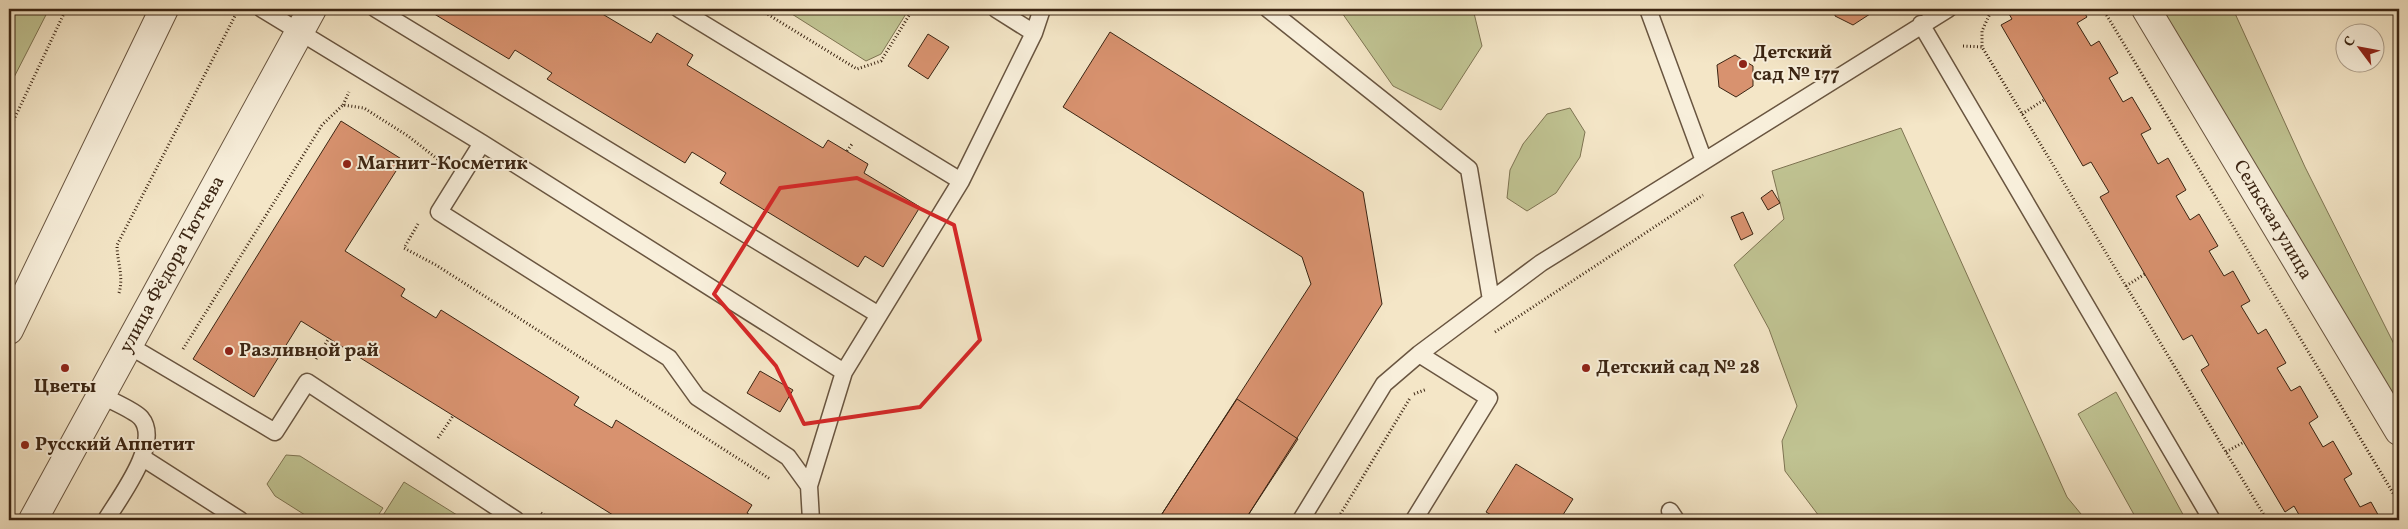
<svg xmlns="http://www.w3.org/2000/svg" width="2408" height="529" font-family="Vollkorn,serif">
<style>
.green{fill:#c0c392;stroke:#7e7452}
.building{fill:#d8926f;stroke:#3b2513}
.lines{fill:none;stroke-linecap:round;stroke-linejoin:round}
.service-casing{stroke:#695540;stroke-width:19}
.minor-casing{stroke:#695540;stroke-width:30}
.tertiary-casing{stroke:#695540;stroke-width:30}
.path{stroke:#3b2513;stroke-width:3;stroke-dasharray:1 2.5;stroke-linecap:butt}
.service{stroke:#f8efdb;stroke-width:16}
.minor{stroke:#f8efdb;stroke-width:28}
.tertiary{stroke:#f8efdb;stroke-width:28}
.marked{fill:none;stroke:#d62828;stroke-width:4;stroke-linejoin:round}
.poi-dot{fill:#8f2418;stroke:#f8efdb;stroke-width:2}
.labels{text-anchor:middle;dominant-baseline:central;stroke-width:4;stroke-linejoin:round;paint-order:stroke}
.poi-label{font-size:19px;font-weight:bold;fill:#3b2513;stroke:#f8efdb;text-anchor:start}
.street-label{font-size:19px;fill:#3b2513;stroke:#f8efdb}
</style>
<rect width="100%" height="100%" fill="#f4e6c7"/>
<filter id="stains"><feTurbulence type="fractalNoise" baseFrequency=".004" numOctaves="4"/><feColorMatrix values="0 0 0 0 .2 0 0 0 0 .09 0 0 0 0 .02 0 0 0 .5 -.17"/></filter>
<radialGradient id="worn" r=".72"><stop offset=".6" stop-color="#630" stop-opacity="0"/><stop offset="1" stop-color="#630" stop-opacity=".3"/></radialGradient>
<!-- green -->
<path class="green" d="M9,9H49L9,87Z
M784,9H909L881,54L866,61Z
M1334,9H1473L1482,46L1441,110L1393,86L1340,10Z
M2154,9H2233L2305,167L2399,354V428Z
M1570,108L1585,132L1580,157L1556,193L1527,211L1507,198L1510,170L1523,144L1547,114Z
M1901,128L2067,497L2086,520H1822L1785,471L1782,441L1797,406L1769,329L1734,265L1784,219L1772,171Z
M2116,392L2186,520H2137L2078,414Z
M286,455L300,456L383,508L375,520H313L275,496L267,484Z
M404,482L465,520H380Z"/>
<!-- building -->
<path class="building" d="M426,9H594L651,43L657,33L693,55L687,65L823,148L828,140L868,164L864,173L920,207L883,267L865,256L858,267L720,183L726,173L692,152L685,163L547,79L552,73L515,50L509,59Z
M1835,9H1870V14L1853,25L1835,16Z
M2006,9H2082L2087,17L2077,23L2091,46L2099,41L2118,73L2109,78L2123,102L2132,97L2151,129L2141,134L2158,164L2168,158L2186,190L2176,196L2190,220L2199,214L2218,246L2209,251L2224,276L2233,271L2250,301L2241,306L2258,334L2266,329L2286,363L2277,368L2291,391L2300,386L2318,417L2309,423L2323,447L2333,441L2352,474L2344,479L2360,507L2371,502L2381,520H2302L2294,506L2285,512L2201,370L2209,365L2192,335L2183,340L2100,197L2109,192L2091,162L2083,166L2001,25L2012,19Z
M1110,32L1363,192L1382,304L1245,520H1158L1311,284L1302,257L1063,107Z
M928,34L949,47L928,79L908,66Z
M1735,55L1753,66V86L1736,97L1719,87L1717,65Z
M341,121L403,160L345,251L405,289L401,296L436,318L441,310L579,397L574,405L612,428L616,420L752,505L747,513L758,520H621L301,321L254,397L193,359Z
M1772,190L1780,203L1768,210L1761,198Z
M1743,212L1753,234L1741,240L1731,217Z
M760,371L793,390L780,412L747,393Z
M1237,399L1298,439L1245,520H1158Z
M1516,464L1573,499L1561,518L1565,520H1500L1486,512Z"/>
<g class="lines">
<!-- service casing -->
<g class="service-casing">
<path id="service" d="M262,9L482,143L844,372
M376,9L879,315
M679,9L961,181
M996,9L1034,33
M1268,9L1469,169L1491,300
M1648,9L1704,161
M1921,24L2212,520
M482,143L439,212L669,358L697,397L788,457L809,486L811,520
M128,345L275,432L307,382L516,520
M101,395C111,401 134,410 141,418C162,443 119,498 106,520
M143,458L240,520
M809,486L844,372L961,181L1034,33L1042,9
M1670,511L1676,520
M1301,520L1384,384L1419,354L1541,263L1948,9
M1414,520L1489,398L1419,354"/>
</g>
<!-- minor casing -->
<g class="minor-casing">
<g id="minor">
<path id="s1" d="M2146,9L2399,431"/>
<path id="s2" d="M33,520L312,9"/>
</g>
</g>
<!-- tertiary casing -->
<g class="tertiary-casing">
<path id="tertiary" d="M9,330L164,9"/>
</g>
<!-- path -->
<path class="path" d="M759,9L857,69L881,61L913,9
M1992,9L1982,31V47L2267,520
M2103,9L2399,503
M1963,46L1982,47
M343,105L349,92
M2022,114L2044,100
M9,130L66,9
M847,151L852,144
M418,224L404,248L436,265L770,479
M2126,286L2145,274
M119,293C124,276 117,262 117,245L236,14
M1495,332L1703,195
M183,349L322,125L343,105L364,108L408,136L440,161
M316,359L329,338
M1414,394L1427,389
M438,438L453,416
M2226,452L2244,442
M541,513L552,520
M137,520L142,518L173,520
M1337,520L1410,398"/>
<!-- service -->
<use href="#service" class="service"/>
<!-- minor -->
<use href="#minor" class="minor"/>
<!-- tertiary -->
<use href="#tertiary" class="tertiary"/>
</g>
<!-- marked area -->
<path class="marked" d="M857,178L954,225L980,340L920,407L804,424L776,366L714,294L780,188Z"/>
<!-- markers -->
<g class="poi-dot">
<circle cx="1743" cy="64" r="5"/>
<circle cx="347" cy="164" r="5"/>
<circle cx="229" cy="351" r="5"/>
<circle cx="65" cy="368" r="5"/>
<circle cx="1586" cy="368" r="5"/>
<circle cx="25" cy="445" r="5"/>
</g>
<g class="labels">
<!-- poi labels -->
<g class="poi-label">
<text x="1753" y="53">Детский<tspan x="1753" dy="22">сад № 177</tspan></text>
<text x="357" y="164">Магнит-Косметик</text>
<text x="239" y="351">Разливной рай</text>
<text x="1596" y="368">Детский сад № 28</text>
<text x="65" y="387" text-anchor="middle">Цветы</text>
<text x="35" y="445">Русский Аппетит</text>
</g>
<!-- street labels -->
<g class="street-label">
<text stroke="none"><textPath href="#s1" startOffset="246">Сельская улица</textPath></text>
<text stroke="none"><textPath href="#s2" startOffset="291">улица Фёдора Тютчева</textPath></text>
</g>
</g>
<!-- margin -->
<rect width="2408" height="529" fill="none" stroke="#f4e6c7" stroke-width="30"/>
<rect x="10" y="10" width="2388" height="509" fill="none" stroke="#3b2513" stroke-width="2.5"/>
<rect x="15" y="15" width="2378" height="499" fill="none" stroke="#3b2513"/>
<!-- north arrow -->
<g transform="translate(2360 48) rotate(302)"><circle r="24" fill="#f8efdb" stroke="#ac9e8b"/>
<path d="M0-4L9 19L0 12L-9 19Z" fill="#8f2418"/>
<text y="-8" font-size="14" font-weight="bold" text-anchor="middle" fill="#3b2513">С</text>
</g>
<rect width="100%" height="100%" filter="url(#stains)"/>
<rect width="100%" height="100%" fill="url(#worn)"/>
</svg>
